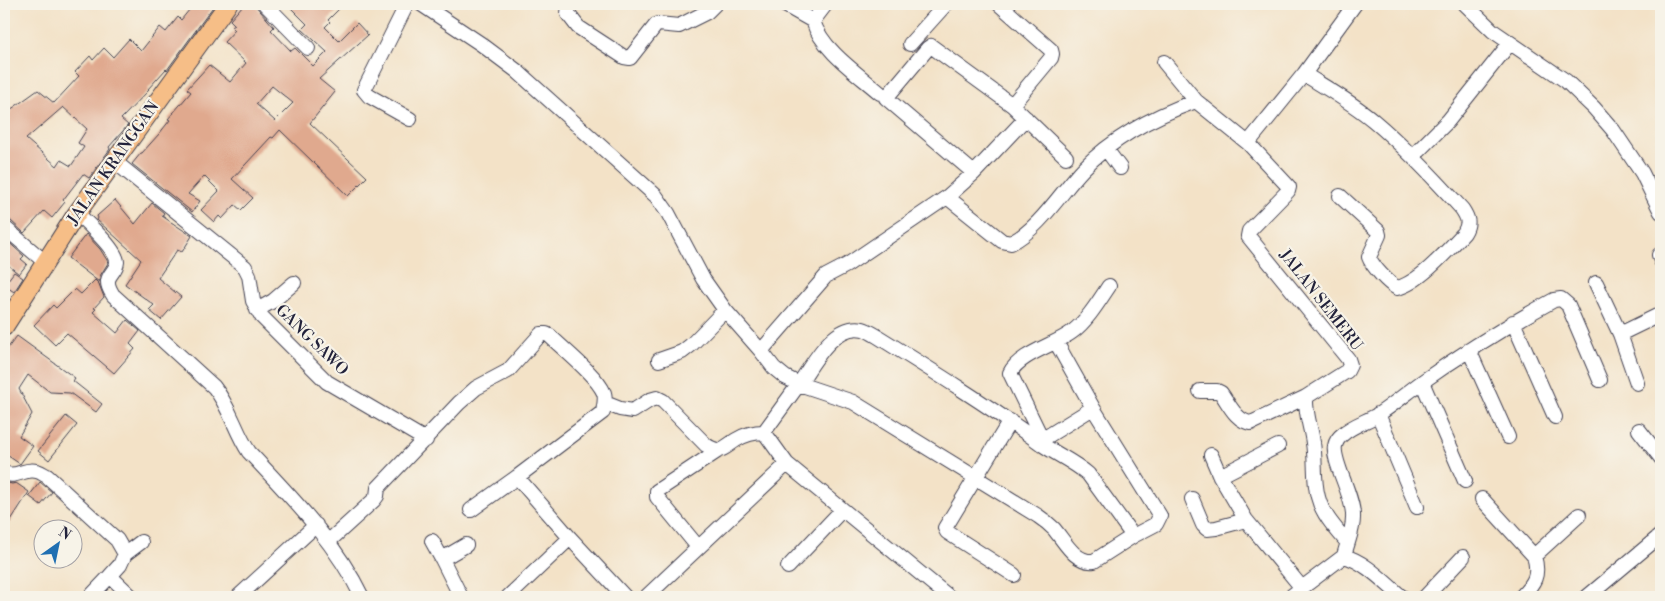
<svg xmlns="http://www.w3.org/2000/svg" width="1665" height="601" font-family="'Libre Bodoni',serif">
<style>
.building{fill:#e0a98e;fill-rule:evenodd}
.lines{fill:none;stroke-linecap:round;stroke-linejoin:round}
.minor-casing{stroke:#413f50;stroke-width:16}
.major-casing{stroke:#413f50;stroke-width:20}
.minor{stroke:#fff;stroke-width:14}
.major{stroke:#f6be87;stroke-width:18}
.labels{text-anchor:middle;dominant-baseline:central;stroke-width:4.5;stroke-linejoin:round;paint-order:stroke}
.street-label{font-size:16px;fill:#22223b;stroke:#f7f3e8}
</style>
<rect width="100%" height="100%" fill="#f7f3e8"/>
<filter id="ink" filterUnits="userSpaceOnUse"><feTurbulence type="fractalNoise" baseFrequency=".02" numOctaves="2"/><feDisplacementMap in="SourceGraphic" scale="10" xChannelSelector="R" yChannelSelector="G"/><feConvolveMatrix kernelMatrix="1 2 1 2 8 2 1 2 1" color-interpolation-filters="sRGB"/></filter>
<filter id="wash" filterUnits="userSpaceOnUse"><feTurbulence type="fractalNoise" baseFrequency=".0096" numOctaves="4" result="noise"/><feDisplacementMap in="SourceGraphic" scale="20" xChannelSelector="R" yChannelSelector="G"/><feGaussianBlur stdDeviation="1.12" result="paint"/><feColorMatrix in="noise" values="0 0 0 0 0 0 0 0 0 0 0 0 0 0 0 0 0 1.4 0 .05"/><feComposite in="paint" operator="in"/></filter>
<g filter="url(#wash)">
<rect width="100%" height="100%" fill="#f3e2c7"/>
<g id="blocks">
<!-- building -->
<path class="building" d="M194,4H215L167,70L166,69L148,89L149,90L121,119L128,125L109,147L110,149L89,178L83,174L63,200L65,202L52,218L44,211L24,233L10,220L4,218V120L11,111L10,110L38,90L54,103L79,76L75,72L90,56L93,60L104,48L113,57L129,39L141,51L160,27L166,32L178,17L181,20ZM63,107L87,129L78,143L84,147L71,166L61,160L57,166L26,139Z
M244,4H254L274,27L271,30L291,51L295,48L313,66L327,52L302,29L307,24L287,4H316L323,10L329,4H344L328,20L330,22L325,27L339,41L357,23L368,35L319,79L335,92L310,123L367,177L348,196L280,130L273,138L271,137L232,179L253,198L241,210L235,205L222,219L219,216L214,222L201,210L219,191L204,176L188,194L200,201L192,212L132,164L141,153H142L159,134L170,120L168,119L191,92L187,89L209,65L230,82L246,63L224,42L235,30L232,27L235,25L230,20ZM272,86L293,103L275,121L256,104Z
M115,200L135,224L152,203L164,213L162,216L192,236L182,252L177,250L158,278L181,297L161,320L149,310L154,305L125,284L141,260L97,220L98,218L97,216Z
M86,234L100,249L107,260L108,263L100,276L99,282L68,258Z
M4,238L24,256L21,259L27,264L19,274L4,262Z
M14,272L23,278L14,292L4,285Z
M95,280L99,284L104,297L94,308L96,309L93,312L117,333L127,320L140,331L130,344L135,349L114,373L67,333L55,345L34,325L53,305L56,308L75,289L81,294Z
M17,336L75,378L73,381L102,404L96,412L70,393L50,392L28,375L19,389L32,414L19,436L33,446L20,464L4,453V353Z
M66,416L77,425L49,460L38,451Z
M4,482L12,484L16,483L29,492L4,531Z
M40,482L52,492L41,505L29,496Z"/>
</g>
</g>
<g filter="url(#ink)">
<use href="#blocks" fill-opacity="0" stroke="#413f50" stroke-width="1"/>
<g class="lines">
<!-- minor casing -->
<g class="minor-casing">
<path id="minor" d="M265,4L308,48
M407,4L364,90L369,96L410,119
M421,4L481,44L517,71L656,196L668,213L703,279L725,310L761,351L774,368L785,377L799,384L764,432L787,464L949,597
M569,4L568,14L578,27L624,57L630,58L656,25L658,24L679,26L707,12L715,4
M783,4L813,21
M826,4L813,21C822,50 857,73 880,93
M1465,4L1493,31L1566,81L1594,108L1613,130L1642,173L1661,212
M1000,5L1051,50L1052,54L1051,58L1012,105
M910,44L946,4
M1164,62L1196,101
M1304,74C1328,89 1353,103 1374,121C1406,148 1434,178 1462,209C1468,218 1470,223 1464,233C1448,250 1419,283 1397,288C1388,283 1372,266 1369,257L1379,235L1378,231L1340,196
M1248,143L1289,187L1288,191L1249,231L1248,236L1348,359L1350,365L1347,371L1306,397C1305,413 1311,427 1313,443C1316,461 1313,479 1318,497C1322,514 1336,529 1347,542
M1106,149L1120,168
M1413,156L1448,121L1510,43
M114,161L245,267L249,275L253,301L262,317L327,382L426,440
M974,173L886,98L928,48L931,46L1012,105L1066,157
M947,197L1002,241L1011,243C1040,228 1061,192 1083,169C1114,137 1154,116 1196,101L1248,143L1304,74L1355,4
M77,213C86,222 117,250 117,262C116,275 100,275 113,295L214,387C230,407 235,431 249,452C291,497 335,541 362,597
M4,227L45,262
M1659,255L1661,261
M1596,283L1620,334L1637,383
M257,310L273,301L294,283
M1513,322L1555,417
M1620,334L1661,314
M1056,342L1093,408L1160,516L1156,524L1133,536L1094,561C1075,563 1065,542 1054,529C1049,524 1044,520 1038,516L853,402L799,384C812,365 834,322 863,329C867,330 872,333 877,336C933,371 989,406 1043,445C1058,455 1074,462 1088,474L1133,536
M1469,350L1508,437
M761,351L826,276L847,265L947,197L974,173L1026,118
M659,360L682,352L691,345L725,310
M1422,382L1465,481
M1200,391H1217L1221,393C1229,404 1236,421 1251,423L1306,397
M605,403L620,409L633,411L650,400L657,398L663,401L706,445C721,455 723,448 736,440C744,435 754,432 764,432
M1378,414L1417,507
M1010,421L945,528L947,532L1014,575
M1639,430L1661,458
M1043,439L1093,408
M1045,445L1010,373C1019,354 1055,345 1072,332C1087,321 1099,301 1109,286
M1211,455L1220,476L1246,520L1302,588
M4,473C15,479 24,468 36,471C39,471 43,474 47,476L117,540L125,554L120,565L110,576L132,597
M1220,476L1278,446
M517,477L570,538L625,597
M1192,499L1203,525L1207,529L1216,528L1246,520
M1482,499L1534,556
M329,541L374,500L377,496L378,488L459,403L476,388L508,371L541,334H546L550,336C564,350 596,375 604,393C606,399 604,406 603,412L517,477L471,510
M432,541L442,559
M698,547L657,497V491L719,450
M125,554L141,542
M1344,556C1347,543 1354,529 1353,515C1353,495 1332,461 1335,446C1336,441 1339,437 1343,434C1353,425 1368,421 1379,414C1394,404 1408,392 1422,382C1464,352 1508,325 1554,300L1561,299L1568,305L1600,380
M788,567L842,510
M90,597L110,576
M238,597L316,525
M461,597L442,559L466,545
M508,597L570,538
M646,597L787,464
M1290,597L1344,556C1366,562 1385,583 1402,597
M1425,597L1463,557
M1521,597C1534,583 1540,576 1534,556L1579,515
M1587,597L1661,535"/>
</g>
<!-- major casing -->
<g class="major-casing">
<path id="major" d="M4,327L77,213L228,4"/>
</g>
<!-- minor -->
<use href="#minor" class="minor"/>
<!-- major -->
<use href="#major" class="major"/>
</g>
</g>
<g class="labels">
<!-- street labels -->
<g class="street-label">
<text transform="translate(113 163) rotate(-55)">JALAN KRANGGAN</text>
<text transform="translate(1321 300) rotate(52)">JALAN SEMERU</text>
<text transform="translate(312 340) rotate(44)">GANG SAWO</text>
</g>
</g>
<!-- margin -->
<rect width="1665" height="601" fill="none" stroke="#f7f3e8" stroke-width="20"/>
<!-- north arrow -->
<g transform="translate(58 544) rotate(33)"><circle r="24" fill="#f7f3e8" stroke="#a29fa3"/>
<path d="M0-4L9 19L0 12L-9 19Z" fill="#1f6fb2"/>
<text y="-8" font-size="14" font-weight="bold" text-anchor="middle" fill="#22223b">N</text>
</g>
</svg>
